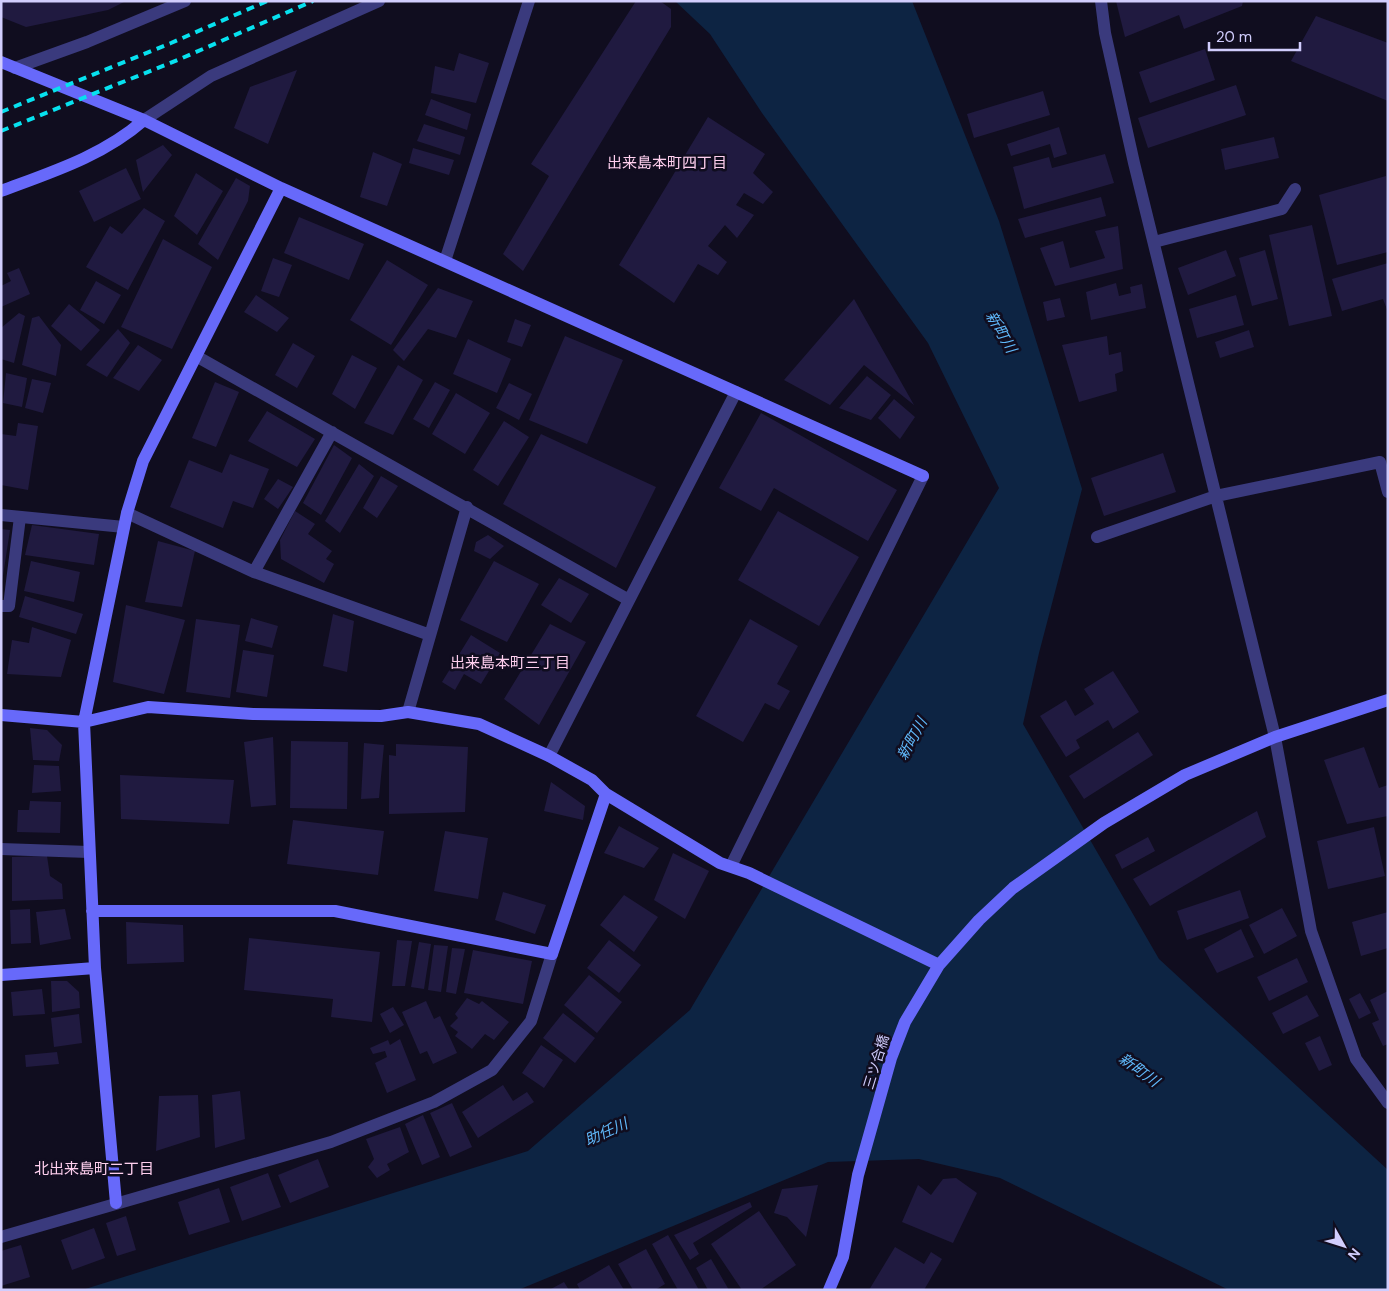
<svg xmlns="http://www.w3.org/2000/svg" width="1389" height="1291" font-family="'DM Sans','Noto Sans JP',sans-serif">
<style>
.water{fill:#0d2443}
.building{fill:#201a40}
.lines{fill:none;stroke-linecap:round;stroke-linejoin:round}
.lane{stroke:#3a3a7d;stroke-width:12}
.street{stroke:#3a3a7d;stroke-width:12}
.secondary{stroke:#6769fa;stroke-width:12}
.rail{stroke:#07e1ef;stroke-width:4;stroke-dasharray:8 6;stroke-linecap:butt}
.labels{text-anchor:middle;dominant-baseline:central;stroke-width:5;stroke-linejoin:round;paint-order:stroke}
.street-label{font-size:14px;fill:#d1cdfd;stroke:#100d1f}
.neighbourhood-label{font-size:15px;fill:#fecfee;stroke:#100d1f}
.water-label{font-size:15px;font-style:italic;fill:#5fb8fa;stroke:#100d1f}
</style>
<rect width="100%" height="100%" fill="#100d1f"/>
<!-- water -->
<path class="water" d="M675,1H912L999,221L1082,489L1039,653L1023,724L1159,959L1388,1170V1290H1229L1000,1178L919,1159L828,1162L518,1290H82L528,1151L690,1010L999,488L928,343L762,113L710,34Z"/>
<!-- building -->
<path class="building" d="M1,1H126L108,10L26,27L1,17Z
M636,1H660L671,9V27L523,271L503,254L549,176L531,164Z
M1116,1H1243L1242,6L1184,29L1179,15L1125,37Z
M1316,16L1388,43V101L1291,61Z
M1205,49L1215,80L1150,103L1139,72Z
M459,53L489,63L476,103L431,93L435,66L454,71Z
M297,70L268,144L234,128L250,87Z
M1236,85L1246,115L1148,148L1138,118Z
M1043,91L1050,115L974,138L967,114Z
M431,99L471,114L467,130L425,115Z
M708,117L765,154L753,173L773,192L763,204L744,193L736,205L754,215L737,238L725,225L708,246L727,262L718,275L698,264L674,303L619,265Z
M424,124L465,137L460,155L417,141Z
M1059,127L1067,154L1054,158L1050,144L1011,156L1007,144Z
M1274,137L1279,158L1225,170L1221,149Z
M163,145L172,155L143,192L136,160Z
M413,148L454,160L449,175L409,163Z
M373,152L402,164L387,206L360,197Z
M1105,154L1114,183L1024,209L1013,167L1049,157L1052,168Z
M126,168L141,199L94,222L79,191Z
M196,173L223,191L197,235L174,216Z
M1386,176L1388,252L1337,265L1319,195Z
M236,178L250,186L248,201L218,260L198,244Z
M1101,197L1106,216L1025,238L1018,219Z
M144,208L165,221L128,290L86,267L110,226L122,234Z
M299,217L364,244L349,280L284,253Z
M1312,225L1332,316L1289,326L1269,235Z
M1118,226L1123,269L1055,286L1040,248L1063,241L1070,268L1105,258L1095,231Z
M163,239L212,267L172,349L121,327Z
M1226,250L1236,276L1188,295L1178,268Z
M1265,250L1278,299L1252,306L1239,258Z
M273,258L292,265L279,297L261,291Z
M387,260L428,285L391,345L350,320Z
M1388,263V312L1383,299L1342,311L1332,279Z
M19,268L30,294L1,307V286L11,281L7,273Z
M96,281L121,295L104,324L80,310Z
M1116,283L1119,296L1131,293L1130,287L1142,284L1146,308L1091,320L1086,292Z
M438,288L473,301L456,338L428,329L404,361L393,350Z
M256,295L289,318L277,332L244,312Z
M1236,295L1244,325L1197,338L1189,309Z
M1060,298L1065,317L1047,321L1043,302Z
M854,299L914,405L864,365L830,405L784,380Z
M69,304L100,330L81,351L51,326Z
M19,313L25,316L14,363L1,359V328Z
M39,316L61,345L56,376L22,365L32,318Z
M515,319L531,325L522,347L507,342Z
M118,329L130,343L107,377L86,365Z
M1249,330L1254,347L1220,358L1215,342Z
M565,336L623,360L587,444L529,420Z
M1107,336L1109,355L1121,352L1123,371L1115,374L1117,391L1079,402L1062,345Z
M468,339L511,359L497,393L453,374Z
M293,343L315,356L297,388L275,375Z
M138,345L162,360L139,391L113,378Z
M352,355L377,368L355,409L332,394Z
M398,365L423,380L393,435L364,423Z
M6,373L27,378L22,407L3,403Z
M867,376L891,395L871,420L839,408Z
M32,379L51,383L43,413L25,408Z
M215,382L239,392L216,447L192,438Z
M435,382L450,390L429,428L413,419Z
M509,383L532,394L519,420L496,408Z
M456,393L490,413L465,454L432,434Z
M894,399L915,417L900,439L878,418Z
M267,411L315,439L297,467L248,441Z
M761,413L897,490L868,541L774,488L761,511L719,488Z
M504,421L529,437L498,486L473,470Z
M18,423L38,426L28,490L1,485V434L16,436Z
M541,434L656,487L616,568L503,504Z
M334,445L352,458L321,515L303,503Z
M1163,453L1176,492L1104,516L1091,478Z
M230,454L269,469L253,508L233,501L223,528L170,507L189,460L222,473Z
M359,464L374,476L340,533L325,521Z
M381,476L398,486L377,518L363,508Z
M278,479L293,487L278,509L264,499Z
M295,511L315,524L308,534L332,551L326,559L334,564L324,583L281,559L280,540Z
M778,511L859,557L819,626L738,580Z
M32,525L99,534L94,565L25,555Z
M1,529L10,530L2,582L1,581Z
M488,535L504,546L490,559L474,551L476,542Z
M158,541L195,551L182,607L145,602Z
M31,561L80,572L74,602L24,591Z
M494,561L539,584L507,642L460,620Z
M559,578L589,594L571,623L541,605Z
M25,596L83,614L76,634L19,617Z
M126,605L185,620L164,694L113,682Z
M333,614L354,621L347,672L323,666Z
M251,618L278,626L272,648L245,641Z
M196,619L240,625L230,698L186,692Z
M750,619L798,646L777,684L790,691L779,710L765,703L743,742L696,716Z
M550,624L586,642L539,725L504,699Z
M32,627L71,640L61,677L7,674L12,640L29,643Z
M471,635L500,653L481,684L464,674L455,690L442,682Z
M243,650L274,655L267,697L236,692Z
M1113,671L1139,712L1113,729L1108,720L1076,740L1080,748L1066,757L1040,716L1066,700L1075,716L1094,704L1084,689Z
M30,728L47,730L62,745L59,761L33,760Z
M1138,732L1153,755L1084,799L1069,776Z
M273,737L276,805L251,807L244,742Z
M291,741L348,742L347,809L290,808Z
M364,743L384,745L379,798L361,799Z
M396,744L468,747L465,812L389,814V755L396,756Z
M1364,747L1379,788L1388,785V816L1347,824L1324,760Z
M34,765L59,766L61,791L32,793Z
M120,775L234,780L229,824L121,819Z
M551,782L585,806L583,820L544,811Z
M30,801L61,802L60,833L17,832L18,810H29Z
M1257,811L1266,837L1150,906L1133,879Z
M293,820L384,831L378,875L287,864Z
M619,826L659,848L644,868L604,853Z
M1374,827L1385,876L1328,889L1317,841Z
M445,831L488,838L478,899L434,891Z
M1148,837L1155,851L1122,869L1115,855Z
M673,853L709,871L685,919L654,900Z
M47,856L50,876L62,884L63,899L12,901V857Z
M1240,890L1249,918L1187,940L1177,911Z
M503,892L546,905L535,934L495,920Z
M624,895L658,917L634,952L600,925Z
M1282,908L1297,936L1264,954L1249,925Z
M30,909L31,943L11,944L10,910Z
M65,909L71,939L40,945L36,912Z
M1388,912V948L1361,956L1352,922Z
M126,922L183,925L184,962L127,964Z
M1241,929L1254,957L1217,973L1204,949Z
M249,938L380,952L372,1022L331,1017L333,999L244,990Z
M397,940L412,941L405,986H392Z
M609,940L641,965L619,993L587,968Z
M419,942L431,944L424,989L411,987Z
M434,945L448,946L441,992L428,990Z
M452,948L465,949L456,994L446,992Z
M473,950L532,961L523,1004L464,993Z
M1297,958L1308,982L1269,1001L1257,977Z
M589,975L622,1002L597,1033L564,1005Z
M51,981H67L79,992L80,1008L52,1012Z
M42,989L45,1014L13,1016L11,992Z
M1388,991V1044L1383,1046L1372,1023L1379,1020L1370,1000Z
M1360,993L1371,1013L1359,1019L1349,999Z
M1307,995L1319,1016L1283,1034L1272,1013Z
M467,998L479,1004L482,1001L509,1022L494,1040L485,1034L472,1049L455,1036L458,1032L450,1026L458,1018L455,1014Z
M426,1001L434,1019L440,1016L457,1053L433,1064L427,1051L420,1054L402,1012Z
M393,1007L404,1025L390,1033L380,1014Z
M563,1013L595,1038L575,1063L543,1038Z
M79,1014L82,1043L54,1047L51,1018Z
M1320,1036L1332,1065L1319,1071L1305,1043Z
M400,1039L416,1080L387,1093L375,1063L387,1057L385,1051L373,1054L370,1048L388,1040L390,1045Z
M541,1045L563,1060L544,1088L522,1073Z
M57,1052L59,1064L26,1067L25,1055Z
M503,1085L513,1101L527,1092L534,1102L478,1138L462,1112Z
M240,1091L245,1139L215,1148L212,1095Z
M198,1095L200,1137L156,1151L159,1096Z
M452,1103L472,1147L450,1157L430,1113Z
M423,1115L440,1157L422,1165L405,1124Z
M400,1127L409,1152L387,1164L390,1170L377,1178L368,1167L374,1159L366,1139Z
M318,1159L329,1187L290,1203L278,1175Z
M268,1173L281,1207L242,1221L230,1187Z
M956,1178L977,1193L953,1243L902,1222L918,1185L931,1195L943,1179Z
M818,1185L806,1237L787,1217L774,1213L782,1189Z
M219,1188L230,1222L189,1235L178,1202Z
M750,1202L752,1207L693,1243L699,1254L690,1260L674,1235Z
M759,1211L796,1265L760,1290H742L711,1244Z
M126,1216L136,1250L117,1256L106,1223Z
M94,1228L105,1258L72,1270L61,1240Z
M668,1235L699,1290H678L652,1244Z
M21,1245L30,1277L1,1286V1251Z
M895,1247L924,1264L931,1252L942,1259L924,1290H869Z
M646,1249L665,1284L655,1290H633L618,1264Z
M711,1259L729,1290H708L696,1268Z
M609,1265L624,1290H580L577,1284Z
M564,1282L569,1290H549Z"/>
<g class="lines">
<!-- lane -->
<path class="lane" d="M1,606H9L20,517"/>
<!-- street -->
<path class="street" d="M1101,1L1105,33L1134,163L1275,737L1311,931L1356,1059L1388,1103
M15,68L87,42L185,1
M144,120L211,76L379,1
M1154,242L1282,209L1295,189
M445,261L529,1
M196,356L629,600
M127,513L254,572L430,635
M1,515L124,527
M1097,537L1216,496L1380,462L1388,492
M254,572L332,432
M408,712L467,507
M549,756L736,392
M1,849L89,852
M731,866L923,476
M1,1237L331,1142L434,1102L492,1070L531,1021L552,954"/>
<!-- secondary -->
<path class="secondary" d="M1,62L144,120L281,188L923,476
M1,191C52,172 103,156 144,120
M1,715L84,722L148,707L253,714L381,716L408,712L479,724L549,756L592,780L606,794L720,863L749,873L939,965
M92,911H335L552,954L606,794
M1,975L95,968
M116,1203L95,968L84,722L127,513L143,461L281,188
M829,1290L843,1257L858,1175L891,1058L905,1022L939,965L979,920L1013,888L1104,823L1185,775L1275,737L1388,700"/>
<!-- rail -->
<path class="rail" d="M1,112L171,43L267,1
M1,131L180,59L313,1"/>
</g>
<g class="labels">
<!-- street labels -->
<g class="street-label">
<text transform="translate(876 1062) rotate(-73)">三ツ合橋</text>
</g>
<!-- neighbourhood labels -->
<g class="neighbourhood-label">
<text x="667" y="163">出来島本町四丁目</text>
<text x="510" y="663">出来島本町三丁目</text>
<text x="94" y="1169">北出来島町二丁目</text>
</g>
<!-- water labels -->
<g class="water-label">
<text transform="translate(1001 332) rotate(60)">新町川</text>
<text transform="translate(912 739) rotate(-61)">新町川</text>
<text transform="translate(1139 1070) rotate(36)">新町川</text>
<text transform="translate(606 1132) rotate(-24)">助任川</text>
</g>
</g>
<!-- border -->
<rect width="1389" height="1291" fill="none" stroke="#d1cdfd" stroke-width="5"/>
<!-- north arrow -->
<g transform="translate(1344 1246) rotate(129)" stroke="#100d1f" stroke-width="4" paint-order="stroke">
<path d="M0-4L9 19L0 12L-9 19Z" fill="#d1cdfd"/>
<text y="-8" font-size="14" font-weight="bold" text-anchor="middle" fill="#d1cdfd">N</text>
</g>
<!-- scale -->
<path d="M1209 42v8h91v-8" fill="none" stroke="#d1cdfd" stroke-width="2.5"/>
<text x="1216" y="42" font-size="15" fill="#d1cdfd" stroke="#100d1f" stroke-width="4" paint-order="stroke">20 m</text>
</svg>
